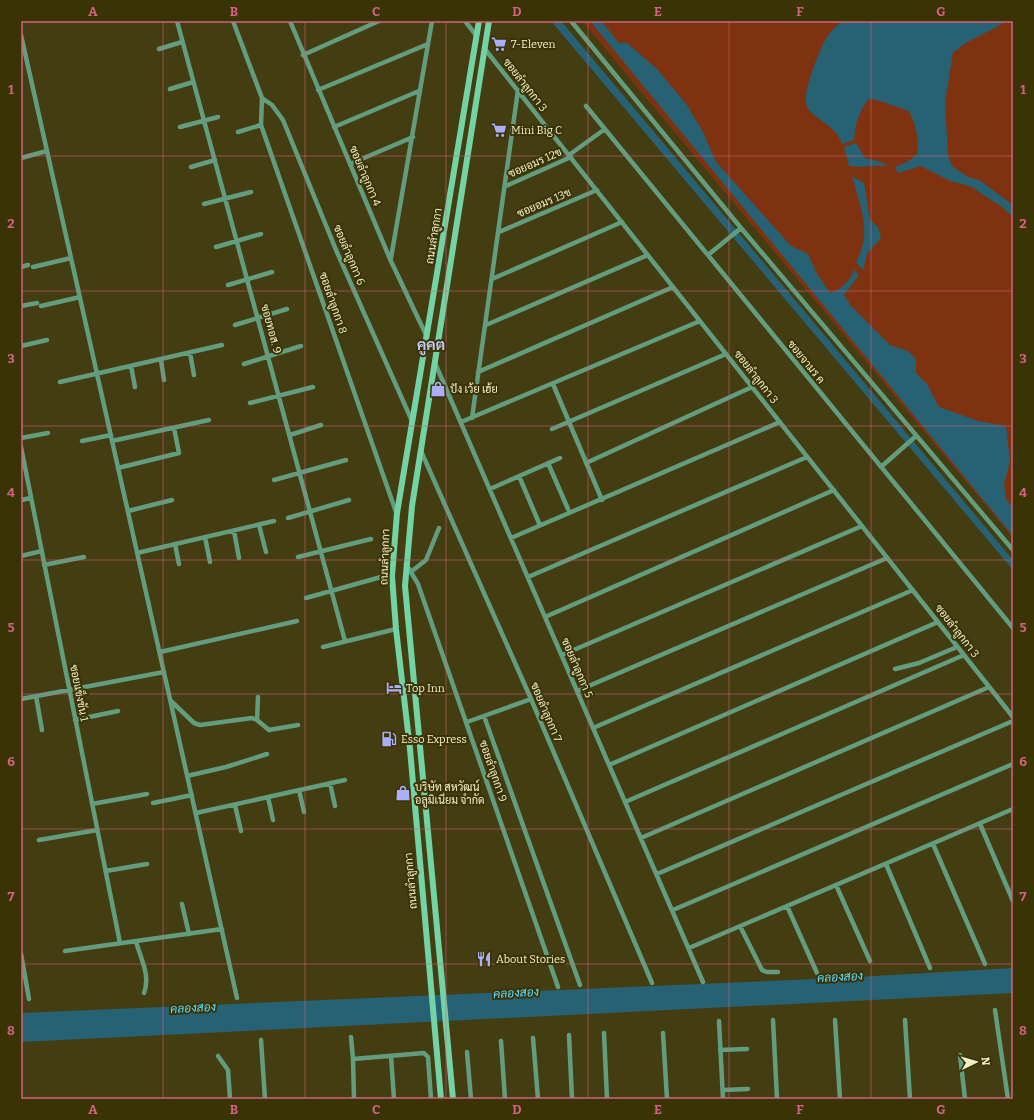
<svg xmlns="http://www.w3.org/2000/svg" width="1034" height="1120" font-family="Bitter,Sarabun,serif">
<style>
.green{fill:#7f3210}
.water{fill:#276274}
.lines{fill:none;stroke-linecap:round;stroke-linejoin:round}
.street{stroke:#639d7f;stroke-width:4.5}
.secondary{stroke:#72d3a4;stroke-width:6}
.grid{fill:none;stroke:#d36381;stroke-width:1;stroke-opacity:0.55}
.labels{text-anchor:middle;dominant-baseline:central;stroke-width:4;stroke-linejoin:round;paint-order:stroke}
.poi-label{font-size:11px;fill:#f3eec7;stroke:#393306;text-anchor:start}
.street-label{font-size:11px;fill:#f3eec7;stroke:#393306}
.water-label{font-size:12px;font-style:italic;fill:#60d9fe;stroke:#393306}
.district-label{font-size:15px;font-weight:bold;fill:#c4c8f3;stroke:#393306}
.neatline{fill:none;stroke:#d36381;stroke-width:1.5}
.grid-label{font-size:13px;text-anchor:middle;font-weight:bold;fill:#d36381}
</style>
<rect width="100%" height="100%" fill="#443d12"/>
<!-- green -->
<path class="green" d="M582,21H1013V538Z"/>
<!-- water -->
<path class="water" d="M551,21H561L1013,560V570Z
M590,21H601L619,43H627L657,69L687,105L703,132L716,162L791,246L808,254L817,274L830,293C840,291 851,280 854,270L859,275L844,295L851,306L890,345L908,351L916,359V373L927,384L939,407L978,421L1006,426L1010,461L1004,485L1006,499L1013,508V536Z
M842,21H1008L964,44L953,53L945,102L948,154L952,166L968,177L979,180L1013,205V217L1002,207L970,186L950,181L921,166L898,173L895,167L909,161L917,154C919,138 916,125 909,111L877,100L869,99C859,110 855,125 854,140L842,144C838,128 818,121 808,109C799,98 820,49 827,37C830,31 837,26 842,21Z
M856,143L865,158L881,162L888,166C874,165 862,168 849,166L844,147Z
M852,176L864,183L870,220L878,227L881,238L867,254L863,270L856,262C873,233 860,205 852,176Z
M1013,968V993L21,1042V1013L840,978Z"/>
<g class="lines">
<!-- street -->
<path class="street" d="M177,21L345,641
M233,21L262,98L261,125L396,512
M290,21L390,259L427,337
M465,21L476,35
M571,21L741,228L1013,550
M21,35L237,998
M484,48L1013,717
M159,49L182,42
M303,55L379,21
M170,89L193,82
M318,90L428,44
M262,98L272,105L283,120L336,250L412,421
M586,106L1013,628
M180,127L218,117
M334,127L419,91
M238,132L261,125
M569,155L605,129
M21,158L47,151
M350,164L413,137
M191,167L215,160
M506,186L571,157
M204,204L251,192
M499,232L597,190
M216,247L261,234
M708,255L741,228
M391,258L432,21
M21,267L28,265
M33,267L71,258
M492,279L622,222
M228,285L272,272
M21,306L37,303
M41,306L80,297
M235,325L287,309
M486,325L648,255
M21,346L47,340
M190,353L194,375
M161,360L164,380
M435,363L703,982
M244,364L301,346
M131,366L135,387
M478,372L673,287
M60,382L222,345
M553,384L602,500
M250,403L313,387
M472,418L518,90
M461,422L700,321
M552,429L726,354
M290,435L321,425
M21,438L48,433
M82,441L111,435
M112,441L209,420
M21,447L120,943
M421,451L531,699L652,983
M548,463L568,509
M586,463L752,387
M881,467L916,436
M118,468L179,453L174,428
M519,476L539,523
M274,480L346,460
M490,489L560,458
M21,500L31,498
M128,511L172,500
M288,518L349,500
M259,525L266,552
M234,531L239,558
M205,537L210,562
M511,538L780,422
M175,544L179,564
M137,553L274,521
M21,556L42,551
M298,557L371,539
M406,564L418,584L558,987
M44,565L84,557
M412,571L426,560L439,528
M528,577L807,457
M306,598L381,577
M545,617L834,490
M323,647L396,629
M160,652L297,621
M562,655L862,526
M895,669L919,663L957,647
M577,691L887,558
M36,696L42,730
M21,699L164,672
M171,701L194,723L200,725L252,718L257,720L269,730L298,725
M484,716L580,985
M75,720L118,711
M257,720L258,697
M467,722L531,699
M593,728L913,590
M609,765L938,622
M187,776L226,767L267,754
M330,783L335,806
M299,790L304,812
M268,797L273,820
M625,802L964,655
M153,803L192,795
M92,804L147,794
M235,805L241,831
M196,813L345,780
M980,824L1013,901
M641,838L989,687
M39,840L97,830
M933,844L985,964
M886,864L930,968
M106,871L147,864
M657,874L1013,721
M836,885L870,961
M182,904L189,934
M787,906L817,973
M673,910L1013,764
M740,926L762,970L767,972H778
M136,941C140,958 151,975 144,993
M689,948L1013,809
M65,951L222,929
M21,954L29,999
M995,1010L1008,1099
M773,1020L777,1099
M835,1020L840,1099
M905,1020L910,1099
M719,1021L723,1099
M604,1033L607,1099
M663,1033L667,1099
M569,1035L572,1099
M351,1037L353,1059
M533,1038L538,1099
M261,1040L265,1099
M501,1041L505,1099
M720,1050L747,1049
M467,1052L471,1099
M960,1055L965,1099
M218,1056L228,1070L230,1099
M391,1056L394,1099
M723,1090L748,1089
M354,1099L353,1059L424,1053L428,1057L431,1099"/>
<!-- secondary -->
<path class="secondary" d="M441,1099L410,749L396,629L392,576L397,513L479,21
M453,1099L405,586L412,506L489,21"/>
</g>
<!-- grid -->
<path class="grid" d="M163,21V1099M305,21V1099M446,21V1099M588,21V1099M729,21V1099M871,21V1099M21,156H1013M21,291H1013M21,426H1013M21,560H1013M21,694H1013M21,829H1013M21,964H1013"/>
<!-- icons -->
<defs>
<g id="supermarket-bare" transform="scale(1.2)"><path d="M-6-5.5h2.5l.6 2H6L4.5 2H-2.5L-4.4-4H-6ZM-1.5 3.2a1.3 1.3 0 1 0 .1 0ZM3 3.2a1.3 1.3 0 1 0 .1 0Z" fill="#abaffb" stroke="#393306" stroke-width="2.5" paint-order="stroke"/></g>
<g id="shop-bare" transform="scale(1.2)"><path d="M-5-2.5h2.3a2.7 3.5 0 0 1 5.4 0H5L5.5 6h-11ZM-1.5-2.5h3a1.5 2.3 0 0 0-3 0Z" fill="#abaffb" stroke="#393306" stroke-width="2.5" paint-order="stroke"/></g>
<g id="hotel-bare" transform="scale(1.2)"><path d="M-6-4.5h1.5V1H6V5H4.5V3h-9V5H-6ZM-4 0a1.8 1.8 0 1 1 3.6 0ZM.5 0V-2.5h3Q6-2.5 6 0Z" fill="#abaffb" stroke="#393306" stroke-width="2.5" paint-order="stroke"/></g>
<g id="fuel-bare" transform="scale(1.2)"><path d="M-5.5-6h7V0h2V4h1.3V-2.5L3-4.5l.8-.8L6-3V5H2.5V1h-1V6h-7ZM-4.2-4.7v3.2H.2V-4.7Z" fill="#abaffb" stroke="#393306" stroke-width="2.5" paint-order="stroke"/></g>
<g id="restaurant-bare" transform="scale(1.2)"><path d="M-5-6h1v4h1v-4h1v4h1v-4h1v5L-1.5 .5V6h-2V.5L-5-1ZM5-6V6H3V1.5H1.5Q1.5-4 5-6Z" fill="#abaffb" stroke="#393306" stroke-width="2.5" paint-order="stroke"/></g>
</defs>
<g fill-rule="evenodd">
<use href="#supermarket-bare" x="499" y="44"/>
<use href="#supermarket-bare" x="499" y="130"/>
<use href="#shop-bare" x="438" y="389"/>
<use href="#hotel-bare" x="394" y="688"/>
<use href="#fuel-bare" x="389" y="739"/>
<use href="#shop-bare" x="403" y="793"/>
<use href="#restaurant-bare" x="484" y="959"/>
</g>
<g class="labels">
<!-- poi labels -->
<g class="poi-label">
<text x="511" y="44">7-Eleven</text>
<text x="511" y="130">Mini Big C</text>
<text x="450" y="389">ปัง เว้ย เฮ้ย</text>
<text x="406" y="688">Top Inn</text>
<text x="401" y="739">Esso Express</text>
<text x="415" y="787">บริษัท สหวัฒน์<tspan x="415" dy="13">อลูมิเนียม จำกัด</tspan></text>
<text x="496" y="959">About Stories</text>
</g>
<!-- street labels -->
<g class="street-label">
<text transform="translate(525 85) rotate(52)">ซอยลำลูกกา 3</text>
<text transform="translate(535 163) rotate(-24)">ซอยอมร 12ข</text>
<text transform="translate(365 176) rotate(67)">ซอยลำลูกกา 4</text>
<text transform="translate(544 203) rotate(-23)">ซอยอมร 13ข</text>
<text transform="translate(434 236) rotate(-81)">ถนนลำลูกกา</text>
<text transform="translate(349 255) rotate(67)">ซอยลำลูกกา 6</text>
<text transform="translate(333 303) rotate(71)">ซอยลำลูกกา 8</text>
<text transform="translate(271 329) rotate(75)">ซอยทอส. 9</text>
<text transform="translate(806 362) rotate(51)">ซอยจามร ค</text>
<text transform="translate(756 377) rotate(52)">ซอยลำลูกกา 3</text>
<text transform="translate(385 557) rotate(-88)">ถนนลำลูกกา</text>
<text transform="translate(957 631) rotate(52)">ซอยลำลูกกา 3</text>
<text transform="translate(577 668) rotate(67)">ซอยลำลูกกา 5</text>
<text transform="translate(79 693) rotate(79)">ซอยแข็งขัน 1</text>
<text transform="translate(546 712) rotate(67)">ซอยลำลูกกา 7</text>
<text transform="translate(493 771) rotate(71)">ซอยลำลูกกา 9</text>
<text transform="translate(411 881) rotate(-95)">ถนนลำลูกกา</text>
</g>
<!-- water labels -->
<g class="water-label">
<text transform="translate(840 977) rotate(-3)">คลองสอง</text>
<text transform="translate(516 993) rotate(-3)">คลองสอง</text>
<text transform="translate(193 1008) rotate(-3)">คลองสอง</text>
</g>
<!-- district labels -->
<g class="district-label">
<text x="431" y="345">คูคต</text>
</g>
</g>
<!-- border -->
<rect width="1034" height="1120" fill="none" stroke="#393306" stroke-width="44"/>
<!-- north arrow -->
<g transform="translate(976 1062) rotate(85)" stroke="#393306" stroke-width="3" paint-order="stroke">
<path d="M0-3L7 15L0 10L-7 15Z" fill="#f3eec7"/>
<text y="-6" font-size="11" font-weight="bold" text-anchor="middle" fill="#f3eec7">N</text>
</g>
<rect x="22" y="22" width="990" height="1076" class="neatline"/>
<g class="grid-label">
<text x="93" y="16">A</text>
<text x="234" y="16">B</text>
<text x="376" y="16">C</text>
<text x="517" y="16">D</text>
<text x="658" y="16">E</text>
<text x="800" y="16">F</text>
<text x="941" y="16">G</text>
<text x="11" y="94">1</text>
<text x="1023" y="94">1</text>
<text x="11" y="228">2</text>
<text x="1023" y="228">2</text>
<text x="11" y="363">3</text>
<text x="1023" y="363">3</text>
<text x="11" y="497">4</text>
<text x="1023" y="497">4</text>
<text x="11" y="632">5</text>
<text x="1023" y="632">5</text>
<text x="11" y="766">6</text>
<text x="1023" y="766">6</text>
<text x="11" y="901">7</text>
<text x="1023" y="901">7</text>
<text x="11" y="1035">8</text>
<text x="1023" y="1035">8</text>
<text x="93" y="1114">A</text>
<text x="234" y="1114">B</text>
<text x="376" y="1114">C</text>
<text x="517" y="1114">D</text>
<text x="658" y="1114">E</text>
<text x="800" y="1114">F</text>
<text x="941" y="1114">G</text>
</g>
</svg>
